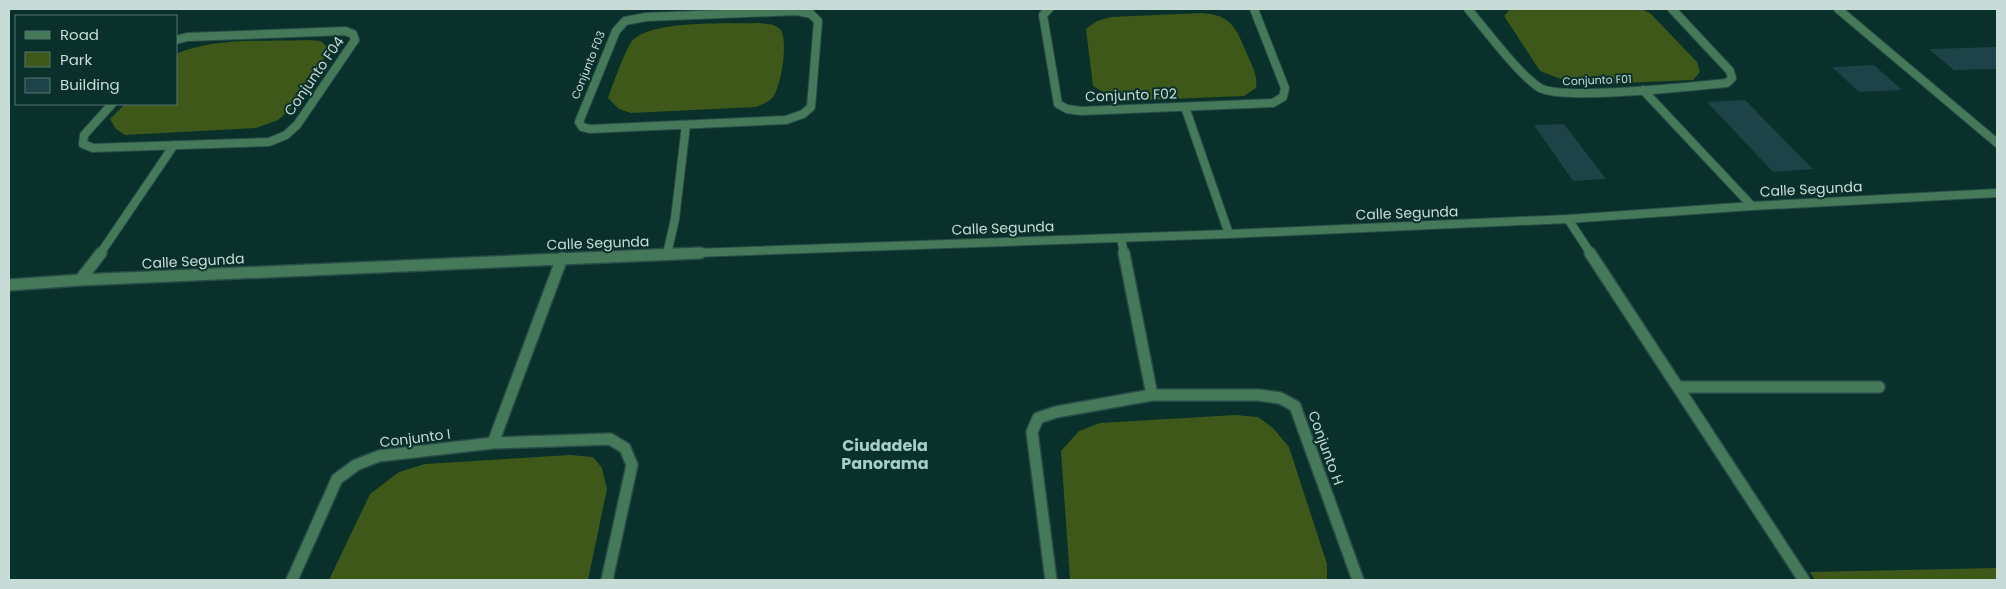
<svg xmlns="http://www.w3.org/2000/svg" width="2006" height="589" font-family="Poppins,sans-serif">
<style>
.green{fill:#3d5819}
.building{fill:#1d4247}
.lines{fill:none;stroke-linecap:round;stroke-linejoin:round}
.street-far1-casing{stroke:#284c47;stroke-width:10}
.street-casing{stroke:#284c47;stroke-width:14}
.street-far1{stroke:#457959;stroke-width:8}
.street{stroke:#457959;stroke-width:11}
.labels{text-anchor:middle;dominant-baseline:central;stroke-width:4;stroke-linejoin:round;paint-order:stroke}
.far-street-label{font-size:11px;fill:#c8dcd7;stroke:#09302b}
.street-label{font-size:14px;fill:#c8dcd7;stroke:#09302b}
.quarter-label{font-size:16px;font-weight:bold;fill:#a5cec6;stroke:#09302b}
</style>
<rect width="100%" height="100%" fill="#09302b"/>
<!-- green -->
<path class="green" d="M1510,9H1642L1651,14L1697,62L1700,72L1693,80L1577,85L1540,71L1504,16Z
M1201,13C1232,15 1236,28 1247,54C1252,66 1258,75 1256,88L1244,96L1124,101L1110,96L1093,86L1086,29L1097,21L1111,17Z
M758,23C766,24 774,23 780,29C789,39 781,87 773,97C769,102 761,105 756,107L631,113L619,109L608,98C612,87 627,44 634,39C656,20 728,24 758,23Z
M307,40L321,41L326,46V55L291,109L278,120L256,128L125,135L116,129L110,119L125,104H176V54C216,37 264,42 307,40Z
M1235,415L1258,417L1273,428L1289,447L1327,564V580H1070L1061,451L1079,431L1100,423Z
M570,455L593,457L602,468L607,489L588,580H329L370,494L399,472L425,464Z
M1997,568V580H1815L1810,572Z"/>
<!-- building -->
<path class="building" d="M1996,47L1997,69L1954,70L1929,49Z
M1874,65L1902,90L1859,92L1832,67Z
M1745,100L1813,169L1773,172L1707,102Z
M1564,124L1606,179L1573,181L1534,125Z"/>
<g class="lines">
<!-- street-far1 casing -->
<g class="street-far1-casing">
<path id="street-far1" d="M1049,9L1043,15L1058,104L1067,109L1081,111L1273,103L1283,97L1285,88L1254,9
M1468,9C1486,30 1519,75 1540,88C1563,101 1694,86 1727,83L1732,78L1730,71L1672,9
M1838,9L1997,143
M797,11L811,14L818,21L811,107L803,114L786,120L590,129L582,127L579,122L616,31L625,21L646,17Z
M1643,90L1752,206
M112,104L84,135L83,144L93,148L269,142L286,135L297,125L355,40L353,34L345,31L187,37L176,40
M1185,107L1229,234
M1568,219L1591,254
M1121,238L1124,254
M100,254L174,145
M665,254L1229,234L1568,219L1752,206L1997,193
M667,254L675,219L686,125"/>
</g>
<!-- street casing -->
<g class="street-casing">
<path id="street" d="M1124,253L1152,395
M1590,253L1804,580
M80,280L101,253
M9,285L80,280L700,253
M1678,387H1879
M493,443L562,258
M292,580L337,479L356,465L379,456L493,443L610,439L625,448L632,465L607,580
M1051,580L1032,432L1038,418L1056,412L1152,395H1258L1280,398L1295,406L1358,580"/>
</g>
<!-- street-far1 -->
<use href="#street-far1" class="street-far1"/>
<!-- street -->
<use href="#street" class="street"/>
</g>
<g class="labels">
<!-- far-street labels -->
<g class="far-street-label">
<text transform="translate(588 65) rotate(-68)">Conjunto F03</text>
<text transform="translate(1597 80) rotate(-2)">Conjunto F01</text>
</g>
<!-- street labels -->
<g class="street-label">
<text transform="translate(314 76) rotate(-55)">Conjunto F04</text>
<text transform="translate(1131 95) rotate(-2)">Conjunto F02</text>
<text transform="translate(1811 189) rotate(-3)">Calle Segunda</text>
<text transform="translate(1407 213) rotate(-2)">Calle Segunda</text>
<text transform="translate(1003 228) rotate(-2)">Calle Segunda</text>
<text transform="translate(598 243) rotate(-2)">Calle Segunda</text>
<text transform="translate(193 261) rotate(-3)">Calle Segunda</text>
<text transform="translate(415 438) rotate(-7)">Conjunto I</text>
<text transform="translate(1326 448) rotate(70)">Conjunto H</text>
</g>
<!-- quarter labels -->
<g class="quarter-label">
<text x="885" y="445">Ciudadela<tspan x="885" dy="18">Panorama</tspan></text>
</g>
</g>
<!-- border -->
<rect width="2006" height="589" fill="none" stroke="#c8dcd7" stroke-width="20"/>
<!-- legend -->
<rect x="15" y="15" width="162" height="90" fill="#09302b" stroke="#557570"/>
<rect x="25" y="31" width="25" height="8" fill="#457959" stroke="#557570"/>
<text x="60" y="40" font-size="15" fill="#c8dcd7">Road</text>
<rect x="25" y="52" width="25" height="15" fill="#3d5819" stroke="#557570"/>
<text x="60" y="65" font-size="15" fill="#c8dcd7">Park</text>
<rect x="25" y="78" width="25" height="15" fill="#1d4247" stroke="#557570"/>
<text x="60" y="90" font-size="15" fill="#c8dcd7">Building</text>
</svg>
